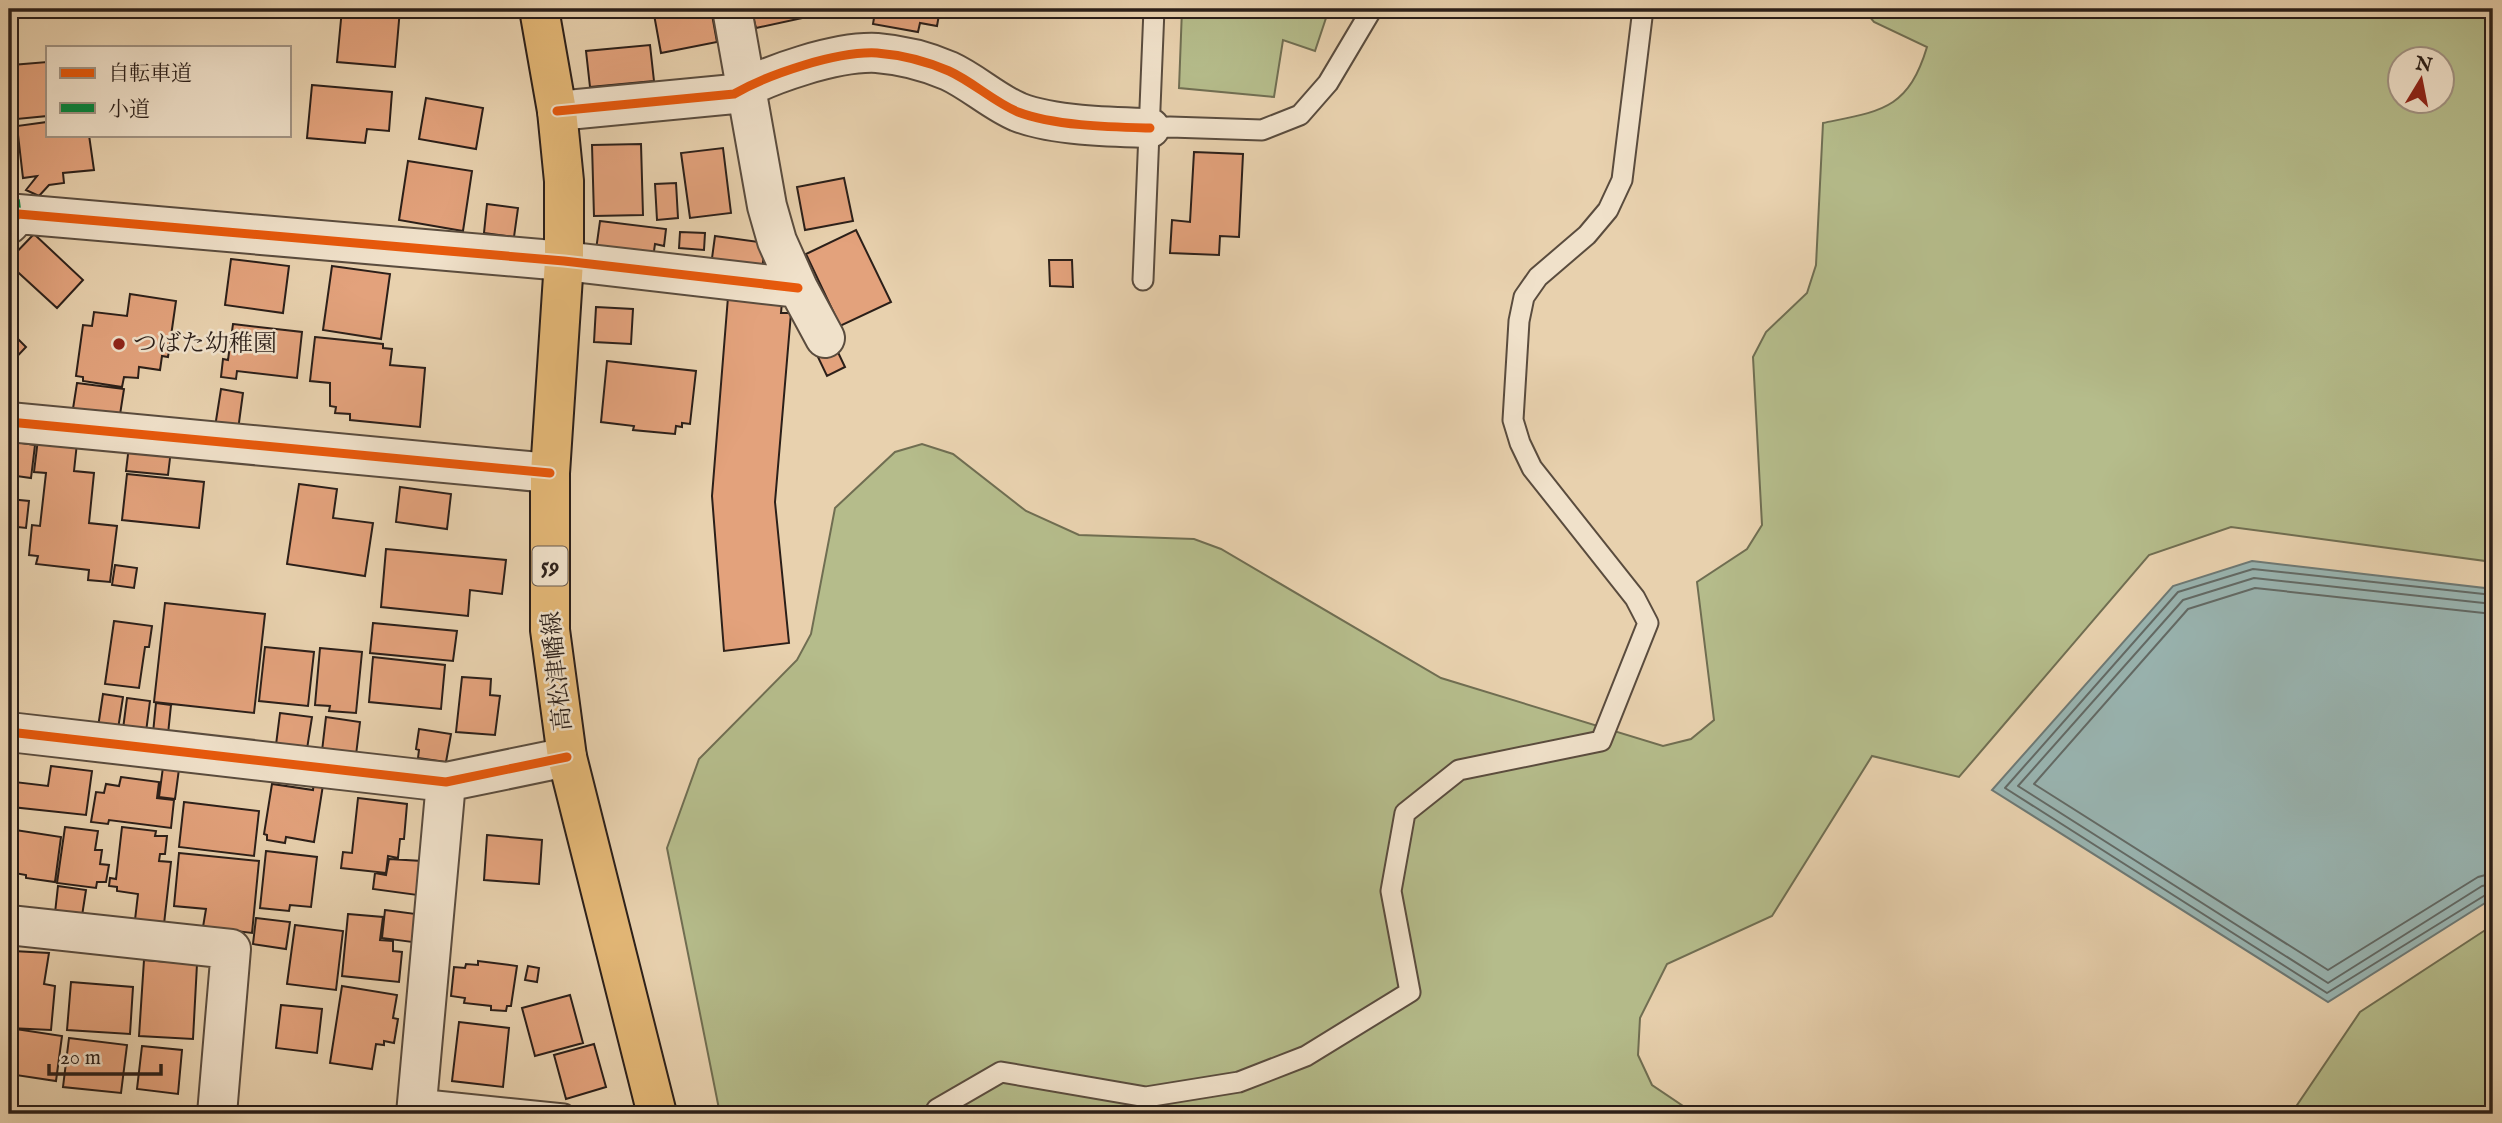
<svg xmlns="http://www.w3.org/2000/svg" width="2502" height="1123" font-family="'IM FELL English','Noto Serif JP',serif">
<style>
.green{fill:#b5bc8b;stroke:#706e52;stroke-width:2;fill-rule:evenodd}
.water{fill:#99b5b2;stroke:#6d7975;stroke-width:2}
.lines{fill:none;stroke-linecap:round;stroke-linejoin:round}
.shore{stroke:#626a66;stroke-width:2}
.building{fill:#e3a27c;stroke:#2b1f19;stroke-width:2}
.service-casing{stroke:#5a4c3e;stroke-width:23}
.minor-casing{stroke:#5a4c3e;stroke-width:42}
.primary-casing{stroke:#2b1f19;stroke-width:42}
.service{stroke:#f0e1ca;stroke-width:19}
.minor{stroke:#f0e1ca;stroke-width:38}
.primary{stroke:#e4b877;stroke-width:38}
.quiet{stroke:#00873e;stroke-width:7;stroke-dasharray:14 7;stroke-linecap:butt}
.cycleway-casing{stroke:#f0e1ca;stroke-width:13}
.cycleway{stroke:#e8590c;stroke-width:9}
.poi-dot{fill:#8f2418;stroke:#f0e1ca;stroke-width:2.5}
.labels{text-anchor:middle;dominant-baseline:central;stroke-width:5;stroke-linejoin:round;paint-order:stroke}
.shield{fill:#f0e1ca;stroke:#66594e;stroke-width:2}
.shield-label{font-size:23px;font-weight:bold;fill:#2b1f19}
.poi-label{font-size:24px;fill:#2b1f19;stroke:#f0e1ca;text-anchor:start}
.street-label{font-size:24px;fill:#2b1f19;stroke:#f0e1ca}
</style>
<rect width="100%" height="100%" fill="#e8d1ae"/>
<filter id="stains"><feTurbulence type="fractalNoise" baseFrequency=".00286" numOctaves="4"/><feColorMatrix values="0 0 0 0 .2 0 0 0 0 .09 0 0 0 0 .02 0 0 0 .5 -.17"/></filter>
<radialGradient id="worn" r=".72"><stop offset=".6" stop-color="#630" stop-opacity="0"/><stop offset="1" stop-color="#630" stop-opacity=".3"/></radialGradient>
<!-- green -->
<path class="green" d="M1182,9H1329L1315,51L1283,40L1274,97L1179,88Z
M1863,9H2493V562L2231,527L2149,555L1959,777L1872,756L1772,916L1667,964L1640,1018L1638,1055L1652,1085L1695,1114H720L667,848L699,759L797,660L811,634L835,508L895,452L922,444L953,454L1026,511L1079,535L1194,539L1221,549L1441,678L1663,746L1691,739L1714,720L1697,582L1747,549L1762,525L1753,357L1766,332L1807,293L1816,265L1823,123C1881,111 1908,110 1927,47L1874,22ZM2400,60H2442V102H2400Z
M2493,925V1114H2291L2360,1012Z"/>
<!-- water -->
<path class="water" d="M2252,561L2493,589V898L2328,1002L1992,790L2173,586Z"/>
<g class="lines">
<!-- shore -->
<path class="shore" d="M2493,595L2253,569L2178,592L2005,788L2327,993L2487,894L2493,893
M2493,604L2254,578L2183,600L2018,786L2328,983L2482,886L2493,884
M2493,614L2255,588L2188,609L2034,784L2328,970L2478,877L2493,873"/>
</g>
<!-- building -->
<path class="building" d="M342,9H400L395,67L337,62Z
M653,9H711L717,42L661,53Z
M751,9H805L807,17L756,28Z
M851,9H940L937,26L920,23L918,32L873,24L874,18L851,14Z
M650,45L654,81L590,87L586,51Z
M47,62V116L17,119L12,65Z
M312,85L392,92L389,131L367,129L365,143L307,138Z
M426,98L483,108L476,149L419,139Z
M47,122V135H89L94,170L63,173L64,183L49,185L39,196L26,190L37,176L23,178L17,126Z
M641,144L643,215L594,216L592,145Z
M723,148L731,213L690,218L681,153Z
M1194,152L1243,154L1239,237L1220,236L1219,255L1170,253L1172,220L1190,222Z
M408,161L472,171L463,231L399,220Z
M844,178L853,221L805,230L797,187Z
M676,183L678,218L657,220L655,184Z
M487,204L518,208L514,237L484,233Z
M600,221L666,229L664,246L655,244L652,265L595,257Z
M856,230L891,302L840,326L806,254Z
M680,232L705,233L704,250L679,248Z
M34,234L83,280L57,308L9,264V260Z
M715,236L766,243L761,275L710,273Z
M231,259L289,266L283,313L225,305Z
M1049,260H1072L1073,287L1050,286Z
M332,266L390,274L381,339L323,330Z
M332,266L390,274L381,339L323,330Z
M130,294L176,301L168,357L162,356L160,370L139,367L138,378L124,377L122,387L83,381V377L76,376L83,325L92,326L94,312L127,316Z
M728,297L782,302L781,313H791L775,502L789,643L724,651L712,496Z
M596,307L633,309L631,344L594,342Z
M233,324L302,332L297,378L237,371L236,379L221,377L223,359L228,360Z
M9,330L26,347L9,365Z
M315,337L383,344V348L392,349L390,365L425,368L420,427L350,420V414L335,413L336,407L330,406V383L310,381Z
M835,346L845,367L827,376L817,355Z
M607,361L696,371L690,424L682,423V427L676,426L675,434L633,430L634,426L601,422Z
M77,383L124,389L119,421L72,415Z
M221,389L243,393L238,430L215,427Z
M38,439L77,443L74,471L94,473L89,523L117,526L110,582L88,580L89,570L36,564L38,556L29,555L32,525L40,526L46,473L34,472Z
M9,441L35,445L31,478L9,475Z
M129,446L171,450L168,475L126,471Z
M127,474L204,482L199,528L122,520Z
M299,484L337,489L333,518L373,523L365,576L287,564Z
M400,487L451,494L447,529L396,522Z
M9,499L29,501L26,528L9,526Z
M386,549L506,560L502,594L470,590L468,616L381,607Z
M386,549L506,560L502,594L470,590L468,616L381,607Z
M115,565L137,568L134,588L112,585Z
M165,603L265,614L254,713L154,702Z
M114,621L152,626L149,647H145L139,688L105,684Z
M373,623L457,631L453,661L370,653Z
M265,647L314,652L308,706L259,701Z
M320,648L362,652L356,713L329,711L330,706L315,705Z
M373,657L445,665L441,709L369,702Z
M462,677L491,679L490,695L500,696L495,735L456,732Z
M103,694L123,697L118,729L98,727Z
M127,698L150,701L146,732L123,729Z
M156,703L171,705L168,734L153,733Z
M280,713L312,717L307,749L276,745Z
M326,717L360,722L356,755L322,751Z
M419,729L451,734L446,762L418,758L419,750L416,749Z
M51,766L92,771L86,815L12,807L15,782L48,786Z
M163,767L179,769L175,799L159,797Z
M121,777L159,782L157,798L174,800L171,828L109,820L108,824L91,822L96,792L104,793L106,784L119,786Z
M314,783L323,785L314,842L286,837L285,843L267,840V835L264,834L272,784L313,790Z
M358,798L407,804L404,839H400L398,858L388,856L386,873L341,868L343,852L352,853Z
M184,802L259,811L254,856L179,847Z
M65,827L98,831L95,850H102L100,864L109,865L106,882H97L96,888L57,883Z
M122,827L156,831L155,836H167L165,854H160L159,861L171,862L164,924L135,920L138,894L117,891V887L109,886L110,878L116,879Z
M9,829L61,837L55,882L26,878V875L9,872Z
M487,835L542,840L539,884L484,880Z
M266,851L317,857L311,907L290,905L289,911L260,908Z
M179,853L259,861L252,933L203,927L206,909L174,906Z
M389,859L422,861L417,895L373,889L375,873L386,875Z
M58,886L86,890L82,916L55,913Z
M385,910L416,914L412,942L382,938Z
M348,914L383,917L380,940L393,941V951L402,952L399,982L342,976Z
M256,918L290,922L286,949L253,944Z
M295,925L343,931L336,990L287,984Z
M13,951L49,953L44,984L55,986L51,1030L9,1028V982Z
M144,960L197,964L193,1039L139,1036Z
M478,961L517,966L511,1006H507L506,1011L491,1010V1006L464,1003L465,998L451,996L454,967L465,968L466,964L478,965Z
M528,966L539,968L537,982L525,980Z
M71,982L133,987L130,1034L67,1030Z
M342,986L397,995L393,1018L398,1019L394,1043L384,1041V1045L376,1044L372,1069L330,1063Z
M570,995L583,1043L535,1056L522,1008Z
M281,1005L322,1009L317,1053L276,1048Z
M459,1022L509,1028L503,1087L452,1081Z
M9,1028L62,1036L56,1081L9,1074Z
M69,1038L127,1045L121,1093L63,1087Z
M594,1044L606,1087L566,1099L554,1055Z
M142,1046L182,1050L178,1094L137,1089Z"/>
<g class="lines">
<!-- service casing -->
<g class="service-casing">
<path id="service" d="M1150,128L1170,127L1262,130L1300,115L1328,83L1372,9
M1143,280L1154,9
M417,1099L564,1114
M934,1114L937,1109L1001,1072L1146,1097L1239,1082L1306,1056L1410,992L1391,891L1405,813L1459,770L1601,741L1648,623L1635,598L1532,468L1520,443L1513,420L1519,321L1524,297L1538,277L1587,235L1608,210L1622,180L1643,9"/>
</g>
<!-- minor casing -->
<g class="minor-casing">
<path id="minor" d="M732,9L767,206L777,241L798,288L825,338
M557,111L734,94C769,74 837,51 877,53C902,55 926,61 949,71C973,82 994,102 1018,112C1054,126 1112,127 1150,128
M9,224L18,214L564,261L798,288
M9,422L550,473
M9,732L446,782L567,757
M9,925L231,949L217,1114
M416,1114L446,782"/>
</g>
<!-- primary casing -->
<g class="primary-casing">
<path id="primary" d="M539,9L557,111L564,181V261L550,473V630L567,757L657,1114"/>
</g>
<!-- service -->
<use href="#service" class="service"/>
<!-- minor -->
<use href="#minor" class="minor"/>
<!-- primary -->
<use href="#primary" class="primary"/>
<!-- quiet -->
<path class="quiet" d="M9,137L18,214"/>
<!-- cycleway casing -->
<g class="cycleway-casing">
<path id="cycleway" d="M557,111L734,94C769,74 837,51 877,53C902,55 926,61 949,71C973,82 994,102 1018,112C1054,126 1112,127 1150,128
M9,224L18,214L564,261L798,288
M9,422L550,473
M9,732L446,782L567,757"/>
</g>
<!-- cycleway -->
<use href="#cycleway" class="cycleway"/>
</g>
<!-- markers -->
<circle class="poi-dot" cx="119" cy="344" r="7"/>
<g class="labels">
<!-- shield labels -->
<rect class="shield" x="532.5" y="546.5" width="35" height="39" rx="5"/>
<g class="shield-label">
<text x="550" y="566">59</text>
</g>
<!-- poi labels -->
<g class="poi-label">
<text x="133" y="344">つばた幼稚園</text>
</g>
<!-- street labels -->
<g class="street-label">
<text transform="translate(558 671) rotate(-96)">高松津幡線</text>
</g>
</g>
<!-- margin -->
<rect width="2502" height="1123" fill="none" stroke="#e8d1ae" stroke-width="35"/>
<rect x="10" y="10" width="2481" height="1102" fill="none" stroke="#2b1f19" stroke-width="3.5"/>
<rect x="18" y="18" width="2467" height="1088" fill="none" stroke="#2b1f19" stroke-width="2"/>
<!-- legend -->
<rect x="46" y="46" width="245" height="91" fill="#f0e1ca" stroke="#a19383" stroke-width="2"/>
<rect x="60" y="68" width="35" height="10" fill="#e8590c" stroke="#a19383" stroke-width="2"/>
<text x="108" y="80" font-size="21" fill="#2b1f19">自転車道</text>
<rect x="60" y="103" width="35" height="10" fill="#00873e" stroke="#a19383" stroke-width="2"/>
<text x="108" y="116" font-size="21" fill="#2b1f19">小道</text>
<!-- north arrow -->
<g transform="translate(2421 80) rotate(10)"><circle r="33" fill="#f0e1ca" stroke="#a19383" stroke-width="2"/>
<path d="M0-5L12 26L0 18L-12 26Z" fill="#8f2418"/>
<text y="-10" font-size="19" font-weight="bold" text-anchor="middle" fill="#2b1f19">N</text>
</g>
<!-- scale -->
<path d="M49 1064v10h112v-10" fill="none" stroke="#2b1f19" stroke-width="3.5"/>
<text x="60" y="1064" font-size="21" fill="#2b1f19" stroke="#f0e1ca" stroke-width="5" paint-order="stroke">20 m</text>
<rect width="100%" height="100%" filter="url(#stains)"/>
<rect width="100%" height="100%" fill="url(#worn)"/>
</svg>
